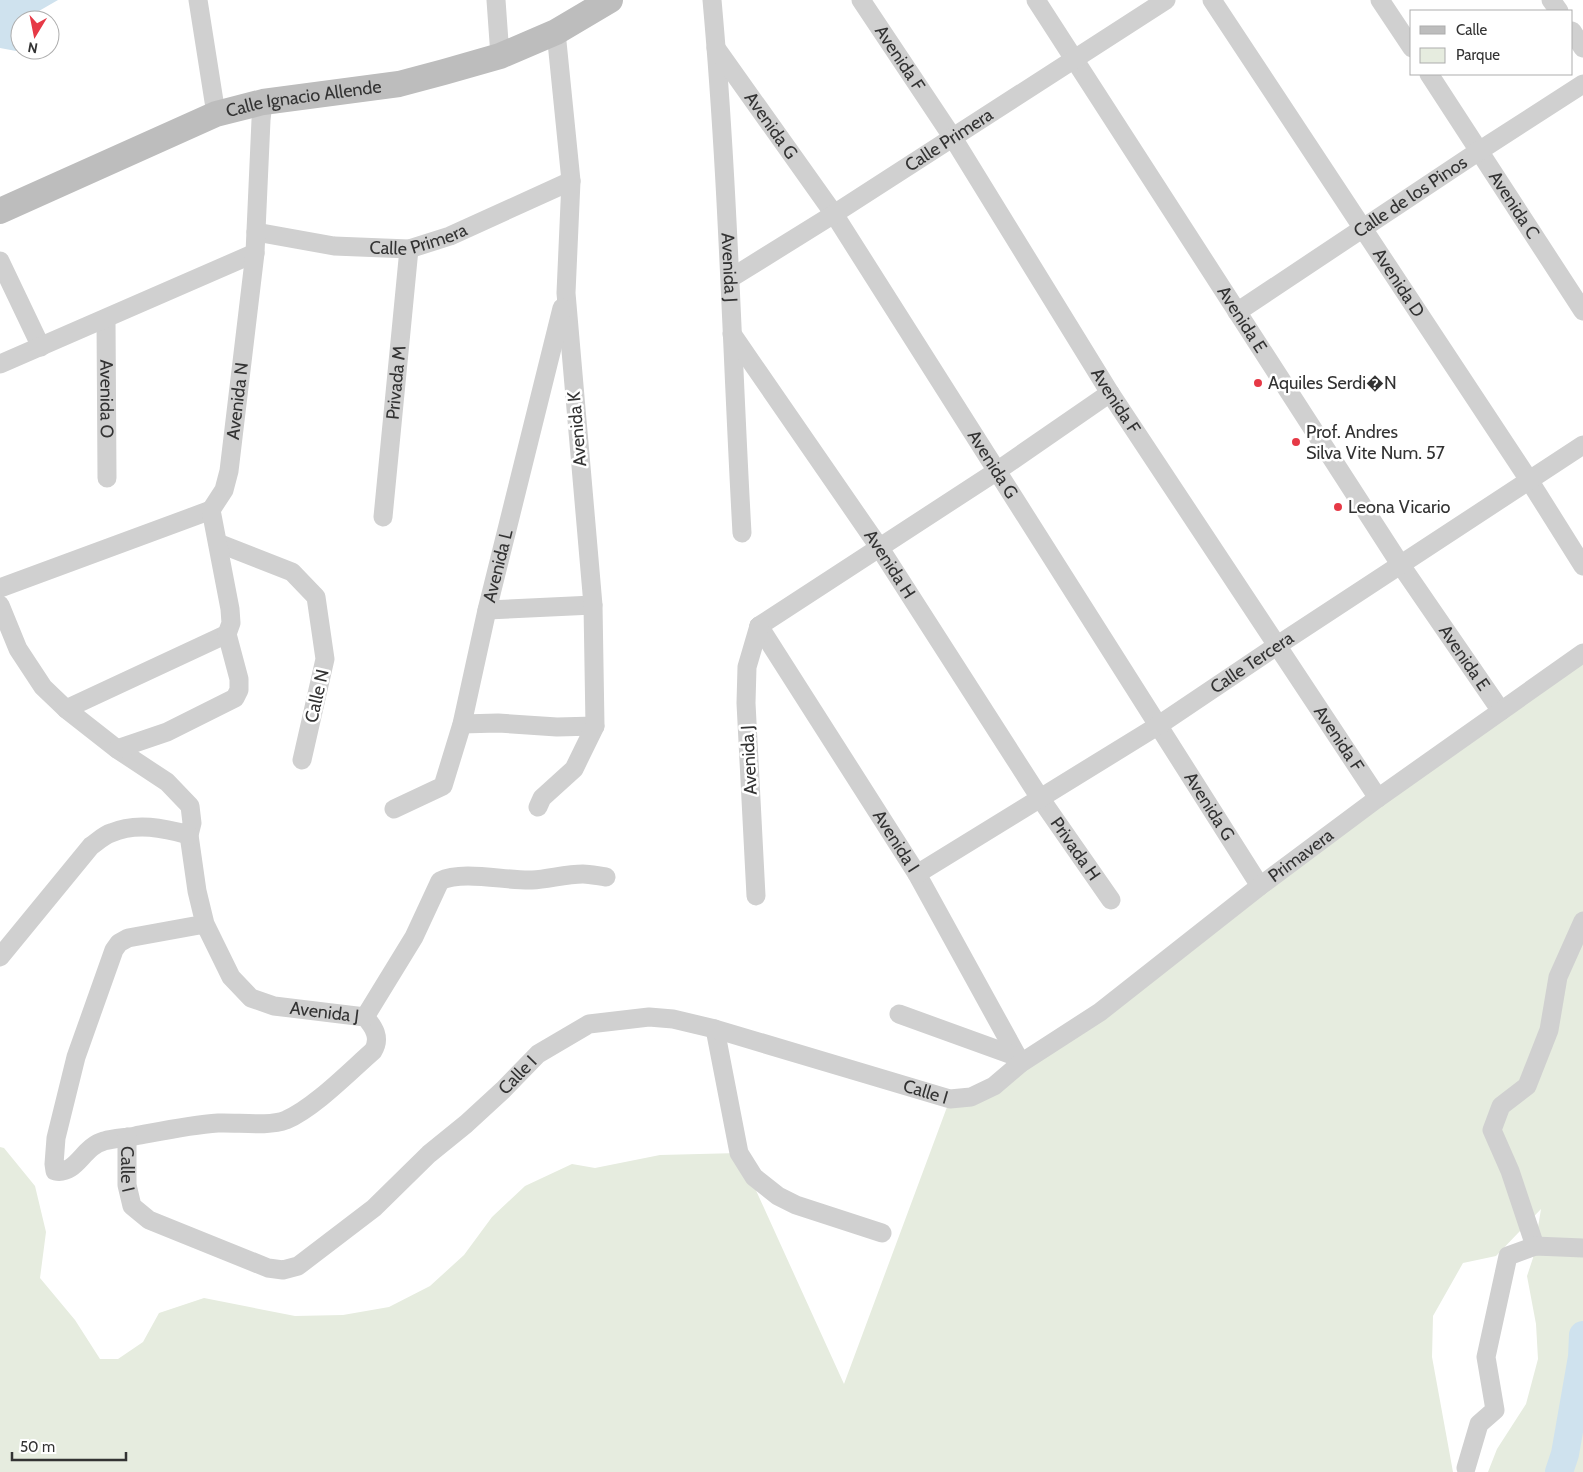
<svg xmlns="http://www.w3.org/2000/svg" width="1583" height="1472" font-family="Cabin,sans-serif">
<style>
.green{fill:#e6ecdf}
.water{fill:#cfe2ee}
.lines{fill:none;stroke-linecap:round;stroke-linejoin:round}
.river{stroke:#cfe2ee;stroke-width:28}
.street{stroke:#d0d0d0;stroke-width:19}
.secondary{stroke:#bdbdbd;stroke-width:26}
.poi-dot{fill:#e63946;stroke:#fff;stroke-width:2}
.labels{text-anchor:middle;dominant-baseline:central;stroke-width:5;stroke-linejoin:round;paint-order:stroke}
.street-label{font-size:18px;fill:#333;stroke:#fff}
.poi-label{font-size:18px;fill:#333;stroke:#fff;text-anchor:start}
</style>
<rect width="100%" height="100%" fill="#fff"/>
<!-- green -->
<path class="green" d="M1583,653V1472H1488L1497,1449L1526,1404L1538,1359L1536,1324L1527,1276L1533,1258L1541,1209L1496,1256L1463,1263L1433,1316L1432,1357L1453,1472H0V1147L4,1148L35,1186L46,1232L40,1278L75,1320L100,1359H118L143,1342L159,1313L204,1298L295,1316L343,1315L389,1307L430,1286L464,1255L492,1217L525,1186L572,1164L595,1168L660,1155L739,1153L844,1384L950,1099L971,1097Z"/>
<!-- water -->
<path class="water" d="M0,0H58L32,15L31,20H20V49L16,51L0,48Z"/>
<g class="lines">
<!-- river -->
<path class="river" d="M1559,1472L1565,1454L1582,1357L1583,1335"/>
<!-- street -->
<g class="street">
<path d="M198,0L216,114"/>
<path d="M496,0L500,56"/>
<path id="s1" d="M712,0C728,177 732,356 742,533"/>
<path id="s2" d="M861,0L953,138L1110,393L1378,798"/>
<path id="s3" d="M1036,0L1400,564L1501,711"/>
<path id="s4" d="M1212,0L1529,480L1583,566"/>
<path d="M1380,0L1412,48"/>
<path d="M1551,0L1559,11"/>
<path d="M1572,31L1583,48"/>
<path id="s5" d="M716,48L834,214L1260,886"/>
<path id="s6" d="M1429,74L1583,311"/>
<path id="s7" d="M256,232L334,246L409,249L450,236L571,181"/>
<path d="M0,261L41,347"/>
<path id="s8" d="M731,278L834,214L1166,0"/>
<path id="s9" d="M1237,312L1479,151L1583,84"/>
<path id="s10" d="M106,319L107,478"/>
<path id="s11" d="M732,334L879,547L1040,798L1111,900"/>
<path d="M0,364L255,253"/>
<path id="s12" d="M383,517L409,249"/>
<path d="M218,543L292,572L316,597L325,659L302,760"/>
<path d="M0,588L211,510"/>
<path id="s13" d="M0,605L18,649L43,687L66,709L117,749L167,782L190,806L192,823L189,835L197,891L205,924L231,977L251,998L274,1006L365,1017C374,1027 381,1038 373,1051C349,1072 314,1108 286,1120C268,1127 237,1122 218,1123C190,1125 162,1131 135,1136C125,1138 114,1138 104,1141C82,1147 77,1175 55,1171L54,1164L56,1138L76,1057L114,950L119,943L128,938L205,924"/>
<path d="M487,610L593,605"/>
<path id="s14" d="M759,626L917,874L1021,1063"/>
<path d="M759,626L997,471L1110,393"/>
<path d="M66,709L227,634"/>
<path d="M462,724L498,723L557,727L595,726"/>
<path id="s15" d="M117,749L167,732L235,698L239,690V679L227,634L231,623L230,609L211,510L224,490L229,471L255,253L261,120L263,102"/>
<path d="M538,807L542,798L574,769L595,726L593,605L566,293L571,181L556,32"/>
<path id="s16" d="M394,809L443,786L462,724L487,610L562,308"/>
<path id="s17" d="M917,874L1159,725L1278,645L1583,445"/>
<path d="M756,896L746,703L747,667L759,626"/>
<path d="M0,957L91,846C97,842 104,835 111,833C136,822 164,828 189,835"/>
<path d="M899,1014L1018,1057"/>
<path d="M365,1017L414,937L440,881C463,870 505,881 532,880C549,879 566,874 583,874C590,874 598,876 606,877"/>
<path d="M715,1029L739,1153L754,1177L778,1196L796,1205L882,1233"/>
<path id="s18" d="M127,1137V1185L132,1206L149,1220L268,1268L283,1270L298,1266L374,1208L429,1154L466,1124L503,1090L538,1054L589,1024L649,1017L673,1019L715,1029L950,1099L971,1097L994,1086L1021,1063L1100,1012L1260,886L1378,798L1583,653"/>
<path d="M1535,1246L1510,1171L1492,1130L1501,1106L1527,1086L1549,1030L1558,977L1583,921"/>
<path d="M1466,1468L1479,1424L1495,1410L1486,1357L1508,1256L1535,1246L1583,1248"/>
</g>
<!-- secondary -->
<path class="secondary" id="s19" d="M0,211L216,114L263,102L399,84L444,72L500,56L556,32L610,0"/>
</g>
<!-- markers -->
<g class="poi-dot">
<circle cx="1258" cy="383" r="5"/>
<circle cx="1296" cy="442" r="5"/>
<circle cx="1338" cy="507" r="5"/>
</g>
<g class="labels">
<!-- street labels -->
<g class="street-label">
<text stroke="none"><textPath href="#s2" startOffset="70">Avenida F</textPath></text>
<text stroke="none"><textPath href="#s19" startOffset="326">Calle Ignacio Allende</textPath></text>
<text stroke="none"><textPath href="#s5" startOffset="95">Avenida G</textPath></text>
<text stroke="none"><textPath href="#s8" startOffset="258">Calle Primera</textPath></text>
<text stroke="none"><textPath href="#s9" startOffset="208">Calle de los Pinos</textPath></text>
<text stroke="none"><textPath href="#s6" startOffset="156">Avenida C</textPath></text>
<text stroke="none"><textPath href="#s7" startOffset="165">Calle Primera</textPath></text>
<text stroke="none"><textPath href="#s1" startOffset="268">Avenida J</textPath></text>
<text stroke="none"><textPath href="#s4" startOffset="339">Avenida D</textPath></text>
<text stroke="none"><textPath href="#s3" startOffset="380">Avenida E</textPath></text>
<text stroke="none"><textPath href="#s12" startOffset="135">Privada M</textPath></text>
<text stroke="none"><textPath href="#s10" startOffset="80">Avenida O</textPath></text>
<text stroke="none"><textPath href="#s15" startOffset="436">Avenida N</textPath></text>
<text stroke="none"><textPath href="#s2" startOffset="475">Avenida F</textPath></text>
<text transform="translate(577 429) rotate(-95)">Avenida K</text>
<text stroke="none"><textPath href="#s5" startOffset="500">Avenida G</textPath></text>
<text stroke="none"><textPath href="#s11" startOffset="279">Avenida H</textPath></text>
<text stroke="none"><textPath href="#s16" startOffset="281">Avenida L</textPath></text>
<text stroke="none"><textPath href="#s3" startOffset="785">Avenida E</textPath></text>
<text stroke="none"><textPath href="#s17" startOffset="396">Calle Tercera</textPath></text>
<text transform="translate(317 696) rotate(-77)">Calle N</text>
<text stroke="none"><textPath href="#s2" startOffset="880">Avenida F</textPath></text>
<text transform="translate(749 760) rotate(-93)">Avenida J</text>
<text stroke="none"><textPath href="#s5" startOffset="905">Avenida G</textPath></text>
<text stroke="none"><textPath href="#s14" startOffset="255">Avenida I</textPath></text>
<text stroke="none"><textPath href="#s11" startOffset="619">Privada H</textPath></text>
<text stroke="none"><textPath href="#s18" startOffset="1434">Primavera</textPath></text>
<text stroke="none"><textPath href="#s13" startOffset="566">Avenida J</textPath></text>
<text stroke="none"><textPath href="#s18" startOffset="542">Calle I</textPath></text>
<text stroke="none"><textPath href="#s18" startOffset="978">Calle I</textPath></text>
<text stroke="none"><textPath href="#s18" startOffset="32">Calle I</textPath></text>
</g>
<!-- poi labels -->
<g class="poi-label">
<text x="1268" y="383">Aquiles Serdi�N</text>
<text x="1306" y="432">Prof. Andres<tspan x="1306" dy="21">Silva Vite Num. 57</tspan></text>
<text x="1348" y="507">Leona Vicario</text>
</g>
</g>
<!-- legend -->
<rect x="1410" y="10" width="162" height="65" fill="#ffffff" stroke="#adadad"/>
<rect x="1420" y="26" width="25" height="8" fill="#bdbdbd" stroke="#adadad"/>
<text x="1456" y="35" font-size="15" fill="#333333">Calle</text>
<rect x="1420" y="48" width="25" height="15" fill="#e6ecdf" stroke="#adadad"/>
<text x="1456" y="60" font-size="15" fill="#333333">Parque</text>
<!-- north arrow -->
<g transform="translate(35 35) rotate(190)"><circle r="24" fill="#ffffff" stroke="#adadad"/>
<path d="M0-4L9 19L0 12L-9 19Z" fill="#e63946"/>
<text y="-8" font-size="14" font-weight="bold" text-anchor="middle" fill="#333333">N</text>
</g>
<!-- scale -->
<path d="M12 1452v8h114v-8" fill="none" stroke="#333333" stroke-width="2.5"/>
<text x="20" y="1452" font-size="15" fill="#333333" stroke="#ffffff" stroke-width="4" paint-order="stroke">50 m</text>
</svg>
